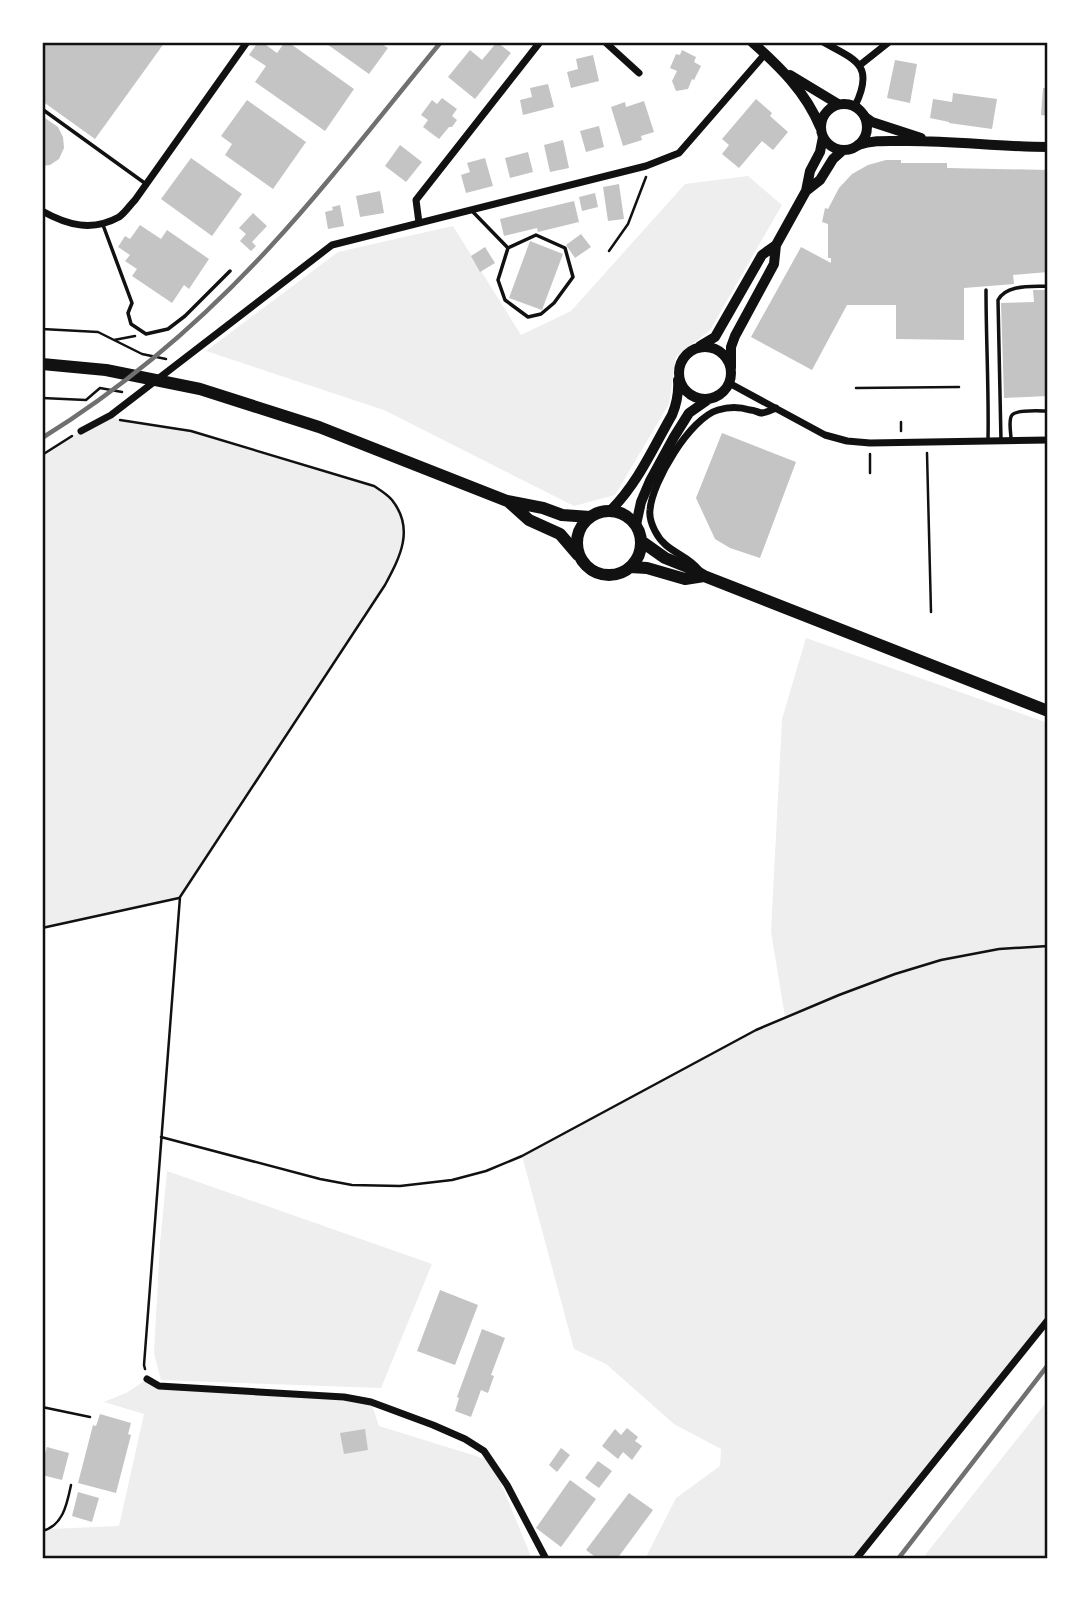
<svg xmlns="http://www.w3.org/2000/svg" width="1090" height="1601" font-family="Figtree,sans-serif">
<style>
.green{fill:#eee}
.building{fill:#c4c4c4}
.lines{fill:none;stroke-linecap:round;stroke-linejoin:round}
.path{stroke:#111;stroke-width:2.5}
.service{stroke:#111;stroke-width:3.5}
.minor{stroke:#111;stroke-width:7}
.tertiary{stroke:#111;stroke-width:10}
.secondary{stroke:#111;stroke-width:10}
.primary{stroke:#111;stroke-width:12}
.rail{stroke:#707070;stroke-width:4.5}
.neatline{fill:none;stroke:#111;stroke-width:2.5}
</style>
<rect width="100%" height="100%" fill="#fff"/>
<!-- green -->
<path class="green" d="M748,176L782,205L710,330L676,357L669,404L615,495L574,506L384,410L206,351L338,252L453,226L521,335L571,311L685,184Z
M111,415L118,420L129,423L191,431L373,486C379,490 387,494 392,500C415,529 400,557 385,585L180,897L42,928V455L81,431Z
M806,638L1048,723V1320L856,1559H645L676,1498L720,1466L721,1449L674,1424L606,1364L574,1349L522,1156L756,1030L785,1017L771,932L782,719Z
M167,1171L432,1264L381,1388L161,1380L154,1353L160,1244Z
M147,1379L159,1386L371,1402L379,1426L492,1461L532,1559H42V1531L49,1529L119,1526L144,1414L104,1402L128,1392Z
M1048,1400V1559H922Z"/>
<!-- building -->
<path class="building" d="M42,42H165L95,139L42,101Z
M258,42H262L277,53L285,42H288L354,89L325,131L255,82L266,66L249,55Z
M324,42H379L388,48L369,74Z
M497,42L511,53L475,99L448,77L470,50L482,60Z
M682,50L696,57L694,62L701,66L694,80L692,79L688,89L676,91L672,81L677,71L670,68L676,54L680,55Z
M593,55L599,81L571,88L567,72L578,69L576,59Z
M895,60L917,64L910,103L887,98Z
M548,84L554,107L523,115L520,100L532,97L530,88Z
M1043,88H1048V116L1041,115Z
M953,93L997,99L992,129L949,123V122L930,118L933,99L952,102Z
M442,98L457,109L452,116L457,120L452,127H449L439,139L423,127L428,120L421,115L432,100L437,104Z
M756,99L772,113L770,116L788,132L773,150L762,141L739,168L722,154L729,145L722,139Z
M247,100L306,142L273,189L225,155L232,144L221,136Z
M644,101L654,132L641,136L642,140L623,146L611,107L625,102L626,107Z
M42,116L58,127L63,137L64,148L59,159L50,165L42,166Z
M599,126L604,147L586,152L580,131Z
M563,140L569,168L550,172L544,145Z
M400,145L422,162L406,182L385,166Z
M528,152L533,172L510,178L505,158Z
M191,158L242,194L212,236L161,199Z
M485,158L493,186L466,193L461,175L470,172L467,163Z
M886,160H901V163H947V168L1048,170V272L1013,275L1014,284L964,288V340L896,339V305H847L812,370L751,337L801,247L831,263V258H828V224L822,222L825,208L828,209L839,188L852,174L868,165Z
M619,184L624,219L608,221L603,187Z
M380,191L384,213L360,217L356,196Z
M595,193L598,207L582,211L579,197Z
M574,201L579,222L538,232L537,228L504,236L500,219Z
M340,205L344,226L328,229L325,212L333,210L332,207Z
M253,213L267,226L252,242L256,246L251,251L240,241L246,234L239,228Z
M140,225L161,239L167,230L209,259L189,289L184,285L172,303L132,276L137,269L125,261L130,255L118,247L125,236L130,239Z
M581,234L591,247L575,258L566,245Z
M530,241L563,254L542,310L509,298Z
M485,247L495,263L480,272L471,256Z
M1033,290H1048V396L1004,398L1001,303L1034,302Z
M722,433L796,462L760,558L730,548L715,539L696,498Z
M440,1290L478,1305L455,1365L417,1351Z
M482,1329L505,1338L491,1375L494,1376L488,1393L481,1390L471,1417L455,1411L459,1398L457,1397Z
M100,1414L131,1423L128,1434L131,1435L116,1493L78,1483L93,1425L96,1426Z
M627,1428L638,1437L635,1441L642,1446L632,1460L623,1452L618,1459L602,1446L615,1429L621,1435Z
M365,1429L368,1450L344,1454L340,1433Z
M47,1447L69,1453L62,1480L42,1475V1463Z
M561,1448L570,1455L557,1472L549,1465Z
M598,1461L612,1471L599,1488L585,1478Z
M570,1480L596,1499L561,1547L536,1528Z
M78,1492L99,1498L92,1522L72,1516Z
M629,1493L653,1510L617,1559H598L586,1550Z"/>
<g class="lines">
<!-- path -->
<path class="path" d="M609,251L628,224L646,177
M42,329L98,332L142,354L166,359
M114,340L135,336
M856,388L959,387
M42,398L86,400L100,388L122,392
M120,420L191,431L374,486C380,490 387,494 392,500C415,529 400,557 385,585L180,897L144,1365L145,1369
M901,431V422
M927,453L931,612
M870,454V473
M42,455L72,436
M42,928L179,898
M161,1137L320,1179L352,1185L400,1186L452,1180L486,1171L522,1156L756,1030L839,995L895,974L941,960L999,949L1048,946
M42,1407L90,1417
M42,1531C63,1526 67,1504 71,1485"/>
<!-- service -->
<path class="service" d="M42,109L146,184
M473,212L508,248L536,235L565,248L573,277L554,303L541,314L528,317L505,300L498,280L508,248
M103,225L132,303L128,313L131,324L146,334L168,329L185,316L230,271
M986,290C986,340 989,391 988,441
M1011,439C1011,432 1008,420 1012,415C1017,409 1041,411 1048,411
M1001,441L998,300C1007,284 1031,287 1048,286"/>
<!-- minor -->
<path class="minor" d="M605,42L639,73
M823,42C856,60 875,65 855,106
M860,65L889,42
M42,211C67,225 92,232 119,217C125,213 130,205 135,200L247,42
M419,223L416,200L540,42
M729,383L825,435L847,441L870,443L1048,440
M81,431L111,415L332,245L646,166L679,153L765,54
M699,570C686,553 666,553 655,531C652,525 649,517 650,510C652,482 690,418 718,410C728,407 740,407 750,410C754,410 757,412 761,413C766,413 771,410 776,408
M147,1379L159,1386L344,1397L371,1402L433,1425L465,1439L484,1451L507,1485L546,1559
M856,1559L1048,1320"/>
<!-- tertiary -->
<path class="tertiary" d="M865,117L872,122L921,138
M858,145C873,140 887,141 901,141C950,140 999,147 1048,147"/>
<!-- secondary -->
<path class="secondary" d="M752,42C779,66 806,92 820,127
M790,75L838,104
M821 127a23 23 0 1 1 46 0a23 23 0 1 1-46 0Z
M806,191L820,180L833,159L843,150
M700,346L715,337L762,255L776,245
M679 373a26 26 0 1 1 52 0a26 26 0 1 1-52 0Z
M731,368V347L735,336L774,264L776,245L806,191L810,171L820,152L823,137
M611,510C638,483 653,448 672,415C677,403 679,393 678,380
M636,525L641,502L650,481L674,437L689,413L709,399"/>
<!-- primary -->
<path class="primary" d="M42,364L106,370L200,389L319,427L507,501L543,508L562,515L590,517
M510,503L529,520L560,534L578,555
M577 543a32 32 0 1 1 64 0a32 32 0 1 1-64 0Z
M641,541L665,558L690,568L704,576L1048,711
M630,567L647,568L685,579L704,576"/>
<!-- rail -->
<path class="rail" d="M42,438C126,386 203,320 270,247C330,182 384,111 441,42
M898,1559L1048,1365"/>
</g>
<!-- border -->
<rect width="1090" height="1601" fill="none" stroke="#ffffff" stroke-width="88"/>
<rect x="44" y="44" width="1002" height="1513" class="neatline"/>
</svg>
